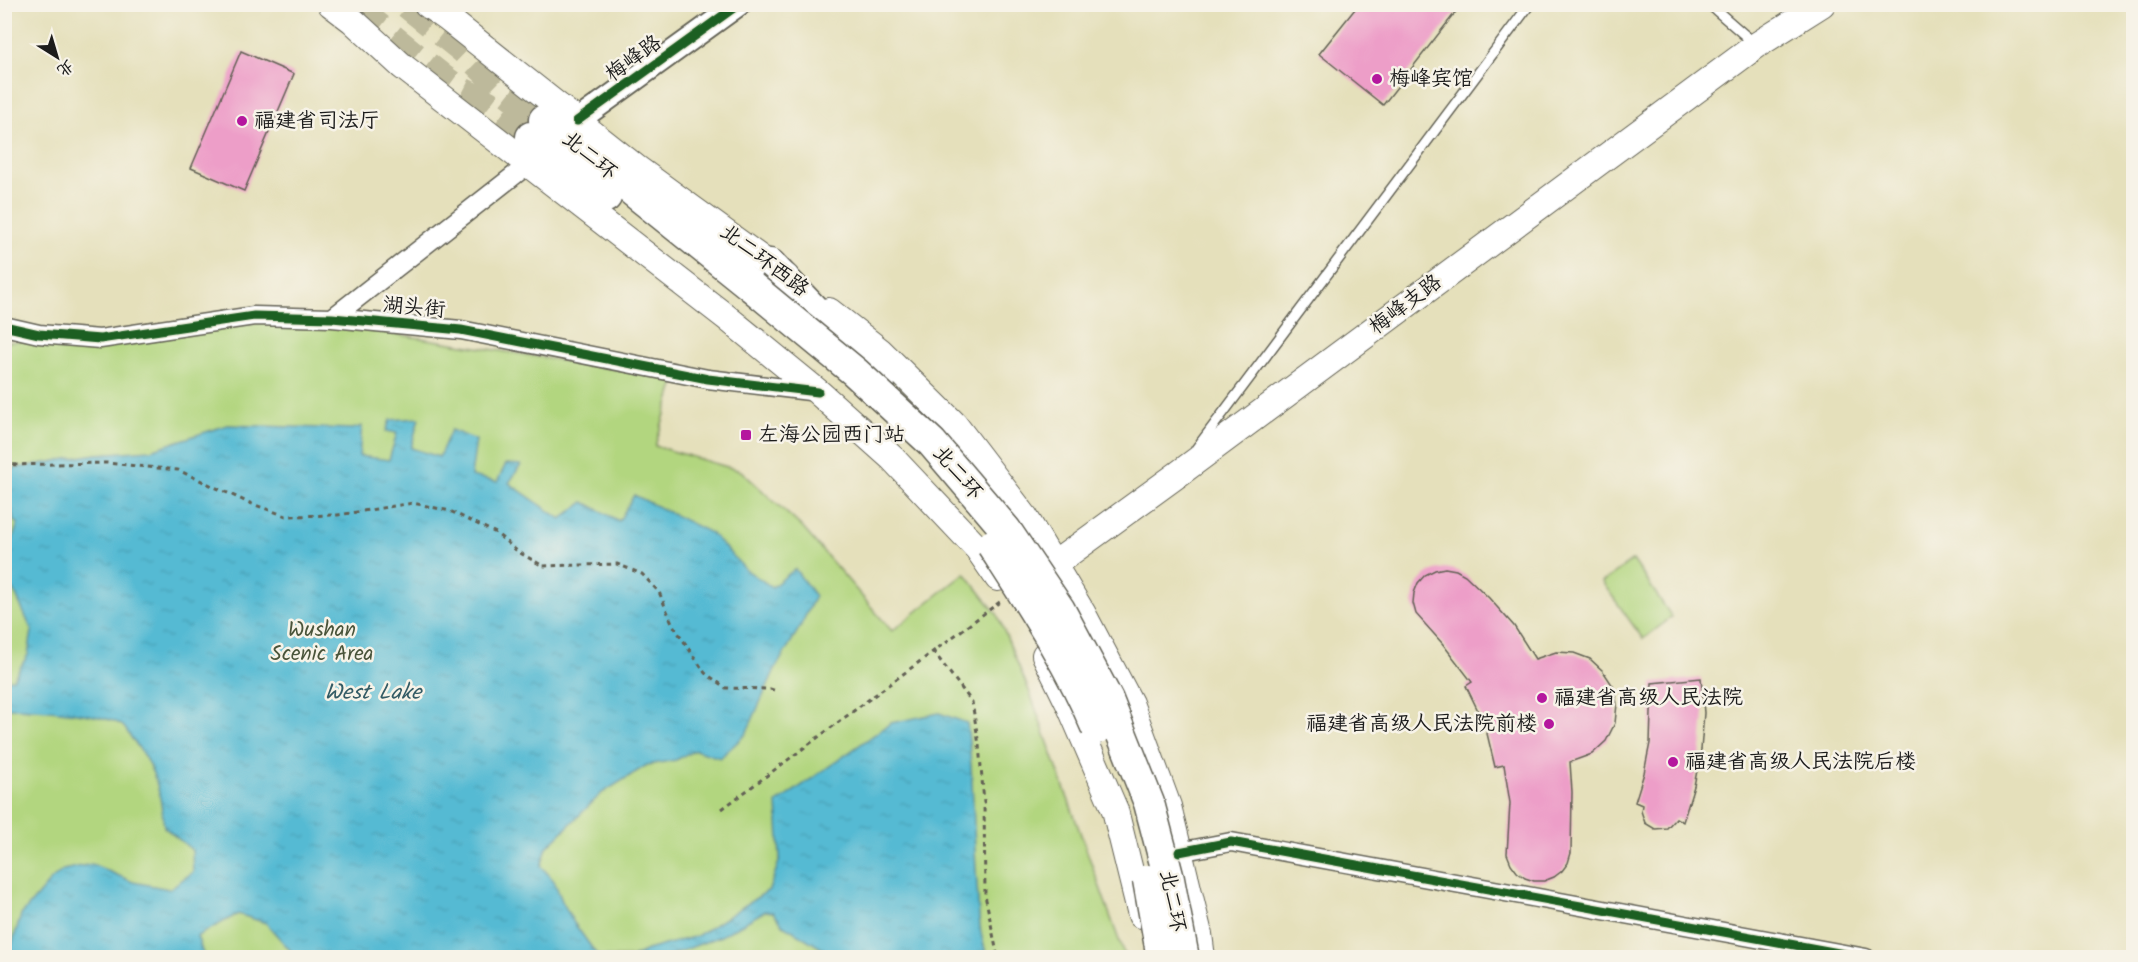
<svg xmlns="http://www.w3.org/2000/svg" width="2138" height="962" font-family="Kalam,'LXGW WenKai TC',sans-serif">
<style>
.park{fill:#b2d67f;stroke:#67794e;stroke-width:1.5}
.water{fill:url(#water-ripples);stroke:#386b78;stroke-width:1.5}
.building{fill:#ed9ec8}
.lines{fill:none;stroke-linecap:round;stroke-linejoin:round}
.trunk-tunnel{stroke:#bdb99b;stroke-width:30;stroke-dasharray:30 15;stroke-linecap:butt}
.service-casing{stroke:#626154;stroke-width:12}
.minor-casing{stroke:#626154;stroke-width:21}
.tertiary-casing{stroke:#626154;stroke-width:26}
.secondary-casing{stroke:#626154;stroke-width:28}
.trunk-casing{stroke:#626154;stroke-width:33}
.path{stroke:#626154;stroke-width:3;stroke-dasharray:4.5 4.5;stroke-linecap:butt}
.service{stroke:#fff;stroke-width:9}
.minor{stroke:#fff;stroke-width:18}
.tertiary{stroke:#fff;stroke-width:22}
.secondary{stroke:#fff;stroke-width:26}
.trunk{stroke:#fff;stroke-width:30}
.trunk-bridge-casing{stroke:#626154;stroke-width:33;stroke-linecap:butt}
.trunk-bridge{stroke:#fff;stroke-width:30}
.cycleway-casing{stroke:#f7f3e8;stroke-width:13}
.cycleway{stroke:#1b5e20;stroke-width:9}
.poi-dot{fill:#b5179e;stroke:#f7f3e8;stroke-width:2}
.labels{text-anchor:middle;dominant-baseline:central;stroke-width:5;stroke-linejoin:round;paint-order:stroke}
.street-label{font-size:21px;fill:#1c1c1c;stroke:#f7f3e8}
.poi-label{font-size:21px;fill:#1c1c1c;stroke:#f7f3e8;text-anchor:start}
.park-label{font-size:21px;fill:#49543a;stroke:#f7f3e8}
.water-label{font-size:22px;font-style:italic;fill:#335b65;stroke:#f7f3e8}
</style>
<defs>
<pattern id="water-ripples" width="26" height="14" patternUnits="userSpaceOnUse" patternTransform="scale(1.5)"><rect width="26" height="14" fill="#55bad3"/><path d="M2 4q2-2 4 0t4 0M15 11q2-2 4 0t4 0" fill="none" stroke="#499fb5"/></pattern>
</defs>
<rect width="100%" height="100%" fill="#f7f3e8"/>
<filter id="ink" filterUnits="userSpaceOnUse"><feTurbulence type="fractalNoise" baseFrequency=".0167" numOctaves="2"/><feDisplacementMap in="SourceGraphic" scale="12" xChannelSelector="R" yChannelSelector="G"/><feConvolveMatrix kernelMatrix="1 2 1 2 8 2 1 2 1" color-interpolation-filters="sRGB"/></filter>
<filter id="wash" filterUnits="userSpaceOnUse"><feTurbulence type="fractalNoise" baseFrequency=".008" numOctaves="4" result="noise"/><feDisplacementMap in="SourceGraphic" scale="24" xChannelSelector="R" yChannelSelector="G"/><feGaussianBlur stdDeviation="1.35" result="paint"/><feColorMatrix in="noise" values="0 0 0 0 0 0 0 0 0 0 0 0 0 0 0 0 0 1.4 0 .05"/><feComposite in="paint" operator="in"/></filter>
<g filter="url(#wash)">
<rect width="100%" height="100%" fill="#e5e0bb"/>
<!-- park -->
<path class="park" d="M262,322L339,325L676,379L655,446L741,471L802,527L892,631L965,573L997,614L1030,693L1125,957L5,958V342L192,331Z
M1633,560L1672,617L1643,639L1602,582Z"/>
<!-- water -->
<path class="water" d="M419,418L411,448L439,457L451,430L476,440L471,476L497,482L506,464L521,465L509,483L561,519L584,502L619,521L634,495L711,533L745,569L772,587L795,569L815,596L800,627L775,669L746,734L720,758L695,750L676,760L647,765L602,793L547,847L541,866L554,881L562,901L574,923L597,955L610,957H296L266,923L238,914L197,936L204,957H8L21,915L50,881L63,870L92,864L133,882L169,889L193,872L192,850L164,827C160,789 157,773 134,741C130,737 127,730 123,726C104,712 29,708 5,708V680L13,679L28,655L32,631L15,593L5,581V563L18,523L13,521V515L9,511L10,505L6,503L8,495L5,494V470L96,454L151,450L227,425L353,429L362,426L359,456L389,460L397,433L386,431L390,420Z
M939,713L967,723C974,777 973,830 977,885C979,911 978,933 988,957H836L783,925L773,912L765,911L721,936L666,957H632L647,950L697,936L769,890L780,859L777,803L891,723Z"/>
<g id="blocks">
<!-- building -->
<path class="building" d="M1359,4H1462L1383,105L1319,54Z
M241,51L294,74L244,191L191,168Z
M1445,568L1456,570L1465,575L1489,598L1514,626L1535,659L1556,652L1574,653L1590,659L1603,671L1613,686L1617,704L1615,723L1606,741L1592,754L1570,762L1572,792L1571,853L1568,863L1562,871L1554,877L1544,881H1534L1525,878L1517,872L1511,864L1507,854L1510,803L1504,765L1495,767L1485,725L1466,686L1472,682L1442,643L1416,614L1413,603L1414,593L1418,583L1425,575L1435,570Z
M1701,678L1704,713L1701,750L1694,786L1683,822L1676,818L1667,828L1655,829L1645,823L1641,811L1642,805L1635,802L1644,773L1650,743L1652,683Z"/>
</g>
</g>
<g filter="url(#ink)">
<use href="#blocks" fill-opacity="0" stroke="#626154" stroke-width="1.5"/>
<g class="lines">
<!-- trunk-tunnel -->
<path class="trunk-tunnel" d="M408,4L464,49L503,87L544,120
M356,10L441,78L456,89L488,105L531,137"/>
<!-- service casing -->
<g class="service-casing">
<path id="service" d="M1709,4L1755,44
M1196,449L1530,4"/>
</g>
<!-- minor casing -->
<g class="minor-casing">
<path id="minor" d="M332,318L530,163
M4,326L39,334L100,339L254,316L332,318L461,330L708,379L818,392
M1179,852L1231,842L1866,958"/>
</g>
<!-- tertiary casing -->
<g class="tertiary-casing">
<path id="tertiary" d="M577,121L739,4"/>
</g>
<!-- secondary casing -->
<g class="secondary-casing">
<path id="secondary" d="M331,4L352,20L402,66L726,317L818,392L892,458L978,549L998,578
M427,4L447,18L635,167L786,277
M829,311L880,351L954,424L1025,517L1083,614L1130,703L1168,806L1199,934L1202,958
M1042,573L1177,475L1757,45L1822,4
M1045,655L1069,704L1115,810L1141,915"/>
</g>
<!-- trunk casing -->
<g class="trunk-casing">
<path id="trunk" d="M544,120L752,287
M531,137L606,197
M770,264L854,352L880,382"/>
</g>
<!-- path -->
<path class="path" d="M292,4L295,7
M4,465L107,463L178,470L247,502L286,516L338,515L413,503L450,511L496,533L517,551L543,566L617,564L642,574L659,592L673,625L705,673L726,688L770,689L777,691
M933,651L972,702L979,745L984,802L985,895L998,958
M722,809L1001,601"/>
<!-- service -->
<use href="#service" class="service"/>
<!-- minor -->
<use href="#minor" class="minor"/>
<!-- tertiary -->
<use href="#tertiary" class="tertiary"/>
<!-- secondary -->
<use href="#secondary" class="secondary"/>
<!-- trunk -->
<use href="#trunk" class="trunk"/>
<!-- trunk-bridge casing -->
<g class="trunk-bridge-casing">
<path id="trunk-bridge" d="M752,287L855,372L932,443L1006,530L1060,610L1108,700L1149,803L1169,879L1184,958
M992,545C1030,604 1070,664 1097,729
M1148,880L1162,958"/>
</g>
<!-- trunk-bridge -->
<use href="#trunk-bridge" class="trunk-bridge"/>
<!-- cycleway casing -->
<g class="cycleway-casing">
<path id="cycleway" d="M577,121L739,4
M4,326L39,334L100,339L254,316L332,318L461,330L708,379L818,392
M1179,852L1231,842L1866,958"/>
</g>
<!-- cycleway -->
<use href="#cycleway" class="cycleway"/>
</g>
</g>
<!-- markers -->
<g class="poi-dot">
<circle cx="1377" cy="79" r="6"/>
<circle cx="242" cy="121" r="6"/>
<rect x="740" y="429" width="12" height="12" rx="3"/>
<circle cx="1542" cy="698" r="6"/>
<circle cx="1549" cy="724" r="6"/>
<circle cx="1673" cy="762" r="6"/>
</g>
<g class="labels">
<!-- street labels -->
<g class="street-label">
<text transform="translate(634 59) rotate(-36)">梅峰路</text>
<text transform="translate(589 156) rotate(39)">北二环</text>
<text transform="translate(764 261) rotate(37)">北二环西路</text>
<text transform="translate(1406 305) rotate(-37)">梅峰支路</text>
<text transform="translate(414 308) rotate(5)">湖头街</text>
<text transform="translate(957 473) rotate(49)">北二环</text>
<text transform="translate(1172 901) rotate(79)">北二环</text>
</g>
<!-- poi labels -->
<g class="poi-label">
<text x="1389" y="79">梅峰宾馆</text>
<text x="254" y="121">福建省司法厅</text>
<text x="758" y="435">左海公园西门站</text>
<text x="1554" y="698">福建省高级人民法院</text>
<text x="1537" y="724" text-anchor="end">福建省高级人民法院前楼</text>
<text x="1685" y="762">福建省高级人民法院后楼</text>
</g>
<!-- park labels -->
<g class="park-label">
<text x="322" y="630">Wushan<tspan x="322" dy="24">Scenic Area</tspan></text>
</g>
<!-- water labels -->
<g class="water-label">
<text x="373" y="693">West Lake</text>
</g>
</g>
<!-- margin -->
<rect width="2138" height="962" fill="none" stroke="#f7f3e8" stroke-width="24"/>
<!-- north arrow -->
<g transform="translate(57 57) rotate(143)" stroke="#f7f3e8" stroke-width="4.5" paint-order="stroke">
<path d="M0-4.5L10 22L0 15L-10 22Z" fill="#1c1c1c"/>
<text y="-9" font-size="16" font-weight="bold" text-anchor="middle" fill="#1c1c1c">北</text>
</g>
</svg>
